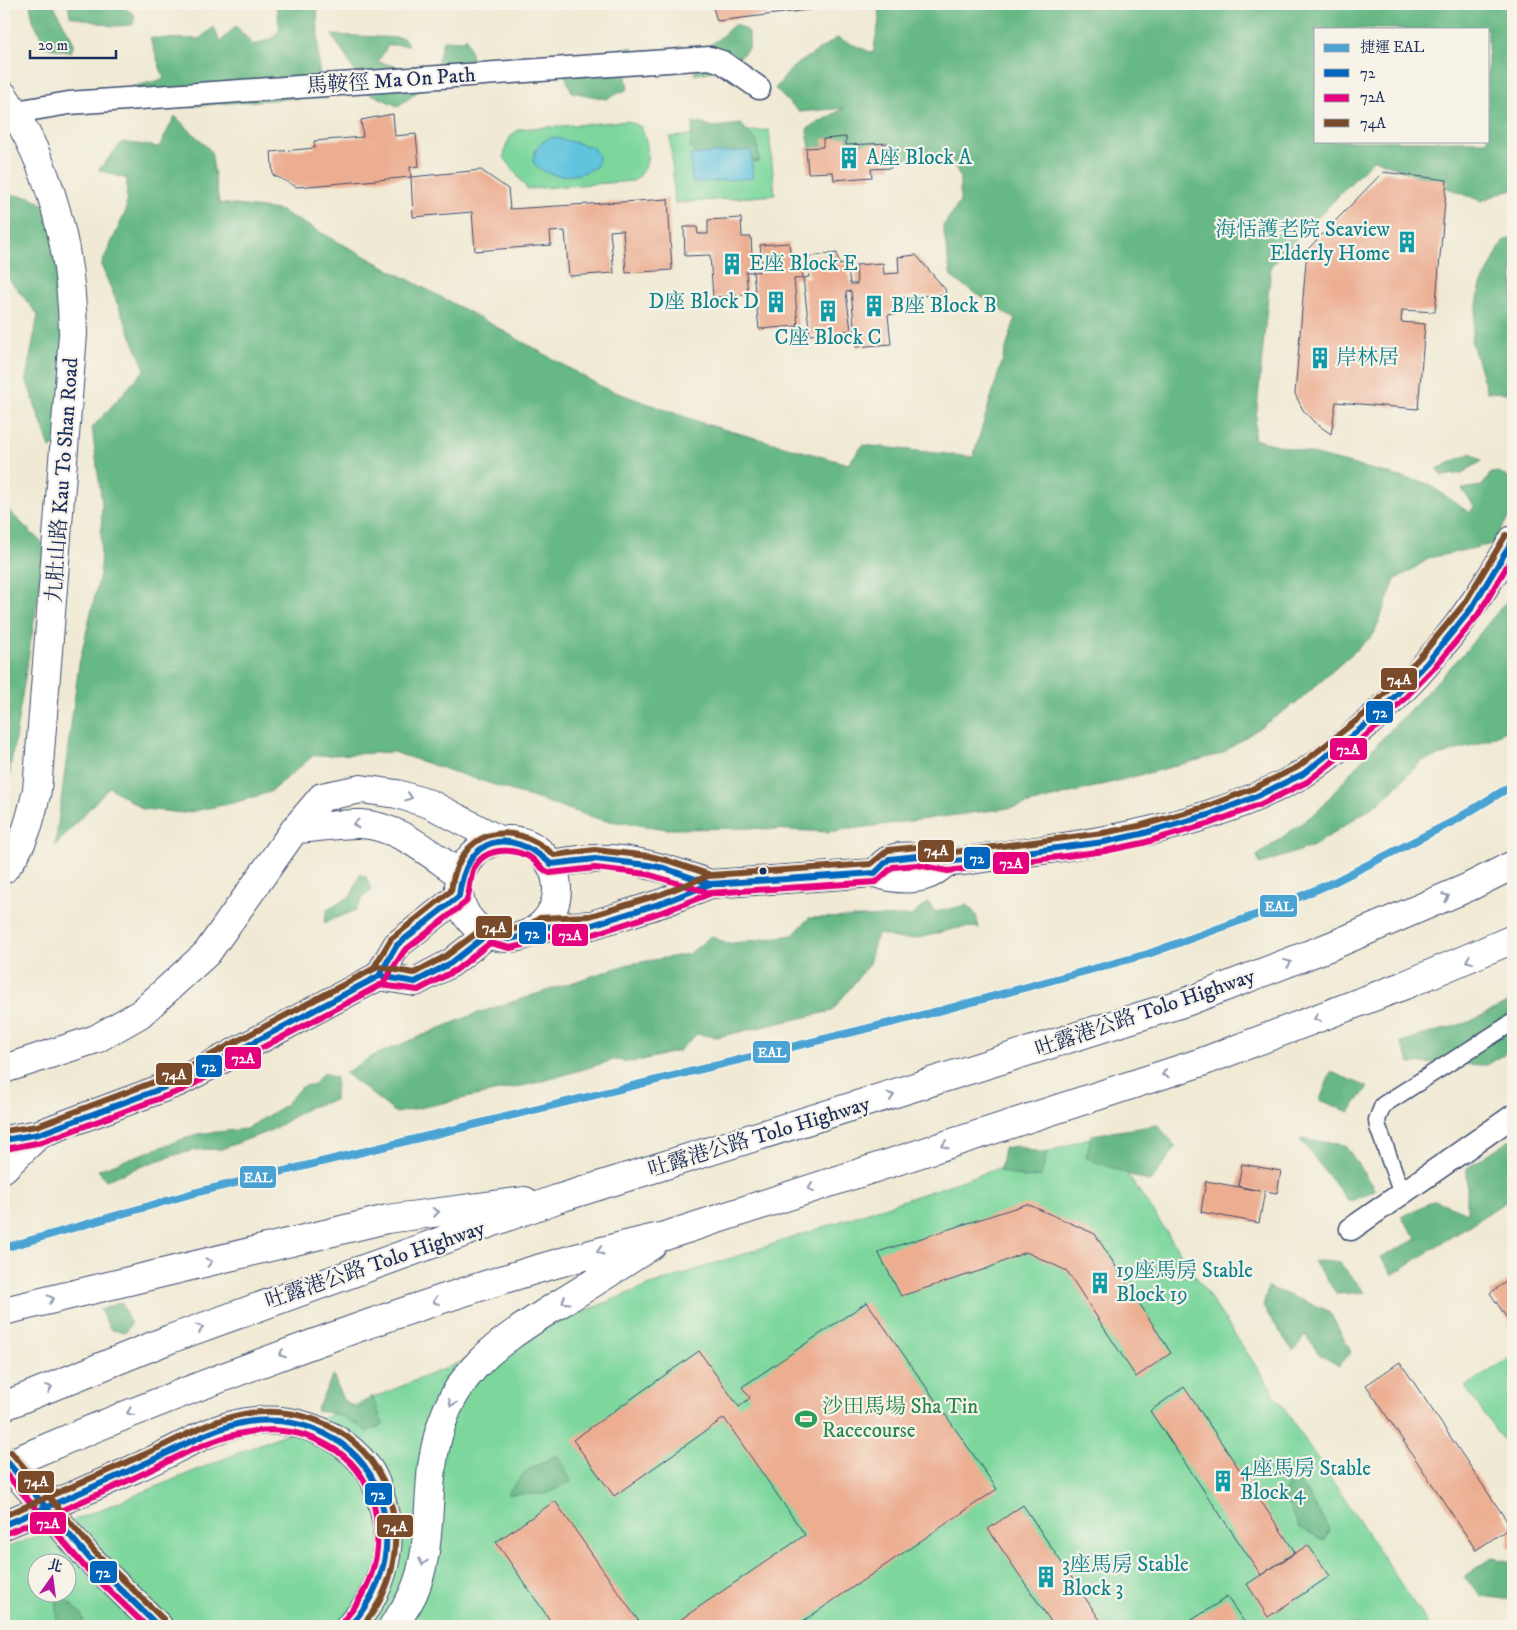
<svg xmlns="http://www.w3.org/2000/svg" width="1517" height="1630" font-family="'IM FELL DW Pica','Noto Serif TC',serif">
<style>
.green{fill:#7dd79d;stroke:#4c837e;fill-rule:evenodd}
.forest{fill:#66b884;stroke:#407471;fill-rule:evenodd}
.water{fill:#60c4de;stroke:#3e7a9e}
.building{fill:#ecad91}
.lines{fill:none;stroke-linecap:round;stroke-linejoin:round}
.pedestrian-casing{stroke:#3b4b70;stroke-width:19}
.minor-casing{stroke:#3b4b70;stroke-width:25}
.tertiary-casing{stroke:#3b4b70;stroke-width:30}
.secondary-casing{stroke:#3b4b70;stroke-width:30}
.motorway-casing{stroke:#3b4b70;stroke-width:30}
.pedestrian{stroke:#fff;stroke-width:16}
.minor{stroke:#fff;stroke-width:22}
.tertiary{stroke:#fff;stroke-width:28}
.secondary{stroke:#fff;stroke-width:28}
.motorway{stroke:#fff;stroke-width:28}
.secondary-bridge-casing{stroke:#3b4b70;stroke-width:30;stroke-linecap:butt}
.secondary-bridge{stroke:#fff;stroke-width:28}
.bus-1-casing{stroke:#f7f3e8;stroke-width:10}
.bus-2-casing{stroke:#f7f3e8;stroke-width:10}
.bus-3-casing{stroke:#f7f3e8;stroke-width:10}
.bus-1{stroke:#0065bd;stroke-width:6}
.bus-2{stroke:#e5007d;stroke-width:6}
.bus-3{stroke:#7a4b2a;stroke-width:6}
.metro-1-casing{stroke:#f7f3e8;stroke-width:11}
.metro-1{stroke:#4ba3d3;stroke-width:8}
.oneway{stroke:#8d97ae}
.bus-dot{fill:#1b2f5e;stroke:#f7f3e8;stroke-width:2}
.labels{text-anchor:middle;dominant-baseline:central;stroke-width:4.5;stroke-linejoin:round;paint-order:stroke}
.street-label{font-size:21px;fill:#1b2f5e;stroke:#f7f3e8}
.culture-label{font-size:21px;fill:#0d838f;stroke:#f7f3e8;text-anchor:start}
.leisure-label{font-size:21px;fill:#27864d;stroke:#f7f3e8;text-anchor:start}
.line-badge{stroke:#f7f3e8;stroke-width:2}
.badge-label{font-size:14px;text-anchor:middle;font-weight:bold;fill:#fff}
</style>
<rect width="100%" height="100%" fill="#f7f3e8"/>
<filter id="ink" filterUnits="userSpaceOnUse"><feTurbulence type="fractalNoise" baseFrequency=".02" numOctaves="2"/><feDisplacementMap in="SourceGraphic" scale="10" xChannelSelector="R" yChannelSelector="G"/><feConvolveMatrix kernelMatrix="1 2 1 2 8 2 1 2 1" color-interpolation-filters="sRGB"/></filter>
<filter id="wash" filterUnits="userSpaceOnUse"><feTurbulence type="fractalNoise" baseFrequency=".0096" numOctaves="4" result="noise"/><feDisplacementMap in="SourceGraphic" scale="20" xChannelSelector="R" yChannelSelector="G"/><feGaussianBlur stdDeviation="1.12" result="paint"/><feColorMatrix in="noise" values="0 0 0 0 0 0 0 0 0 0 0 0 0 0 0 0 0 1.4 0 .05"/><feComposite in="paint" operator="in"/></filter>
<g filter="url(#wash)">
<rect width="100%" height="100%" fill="#f0ead4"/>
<!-- green -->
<path class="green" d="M628,121L641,127C650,145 652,170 633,181L527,189L504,157C505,145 509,135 520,129Z
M769,130L775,195L675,203L670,137Z
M1101,1134L1429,1626H4V1549L639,1289ZM38,1562H68V1592H38Z
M1513,1356V1454L1465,1387Z"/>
<!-- forest -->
<path class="forest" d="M30,4H53L74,43L71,53L46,47L33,20Z
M68,4H101L108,8L123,7L135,15L133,25L112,26L70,16Z
M276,4H317L319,71L327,98L306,97L168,108L132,87L164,79L150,38L199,39L214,27L220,42L236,26L253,45L273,38L280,29Z
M878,4H1513V191L1508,190L1481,201L1374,159L1271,266L1254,439L1428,484L1470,513L1474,506L1462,489L1482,486L1491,473L1499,472L1513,481V510L1492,544L1430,558L1395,580L1374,634L1300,700L1221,754L1017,807L827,832L751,828L668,829L602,820L393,752L313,756L270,792L233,803L184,813L143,809L109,787L55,846L79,664L100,574L102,504L92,428L145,369L101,265L126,211L127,179L99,170L122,142L159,147L175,116L211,151L219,203L279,210L491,324L604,388L705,424L848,464L863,445L973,457L1015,319L951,277L943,226L960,202V178L950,154L875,161L810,149L807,129L844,108L799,112L775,89L793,67L837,38L873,53L879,21ZM1316,29H1488V141H1316Z
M735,24L749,32V47C732,69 720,70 694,75L701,50L716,41Z
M332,35L403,38L409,45H388L378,62L410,70L422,89L398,106L362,90L356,73Z
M466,37L473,61L436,70L443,40L464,41Z
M632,47L639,56L625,72L628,89L606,99L572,92L559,62L562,55L583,56Z
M693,122L715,127L741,124L757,142L759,161L710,167L690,148Z
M4,194L32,197L48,208L60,242L67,437L50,448L26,379L38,315L4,273Z
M1513,237V391L1510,393L1487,392L1471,340L1480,288L1503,241Z
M1471,453L1482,461L1462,473L1442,476L1437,469Z
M4,506L46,547L4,807Z
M1513,593V727L1486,741L1422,761L1381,801L1314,846L1260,864L1257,856L1318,811L1359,763L1463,654Z
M360,874L366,877L372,891L364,896L356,910L324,923L327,910L351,896Z
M928,902L935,912L968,905L976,915L979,928C955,923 929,940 904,939C895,939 885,935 877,933L869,964L832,1011L717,1037L697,1034L679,1051L634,1062L614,1060L540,1082L396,1113L345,1073L375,1055L472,1015L629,964L689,954L711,936L727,944L793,935L809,918L911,916Z
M1513,1000V1049L1487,1065L1410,1063L1400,1042L1469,1022Z
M1331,1072L1368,1087L1349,1112L1320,1100Z
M323,1073L336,1078L335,1100L309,1107L272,1130L219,1150C191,1144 134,1170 106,1180L98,1170L197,1134L246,1129L285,1105L301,1087L314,1084Z
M1158,1125L1176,1147L1150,1182L1086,1158L1091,1135Z
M1513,1138V1197L1392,1275L1381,1257L1417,1239L1401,1217L1435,1200L1467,1213V1168Z
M1300,1139L1345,1145L1375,1190L1349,1202Z
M1017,1146L1047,1154L1041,1176L1024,1178L1000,1171L1004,1148Z
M1313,1261L1339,1262L1365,1292L1337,1294Z
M1268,1287L1329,1311L1351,1352L1339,1366L1319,1354L1306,1335L1293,1351L1263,1307Z
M121,1302L131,1324L125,1332L111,1330L100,1310Z
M333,1375L343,1400L358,1409L372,1396L383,1424L367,1432C351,1418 336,1413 316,1411Z
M557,1455L563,1463L571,1482L546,1494H507L526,1471Z
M1292,1476L1306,1491L1329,1529L1325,1541L1299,1527L1283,1496Z
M1492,1558L1513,1562V1600L1482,1596L1464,1577Z
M57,1593L81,1613L85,1626H57Z"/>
<!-- water -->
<path class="water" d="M553,137L592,147L599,156L597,166C580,178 547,181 533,162C534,149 540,141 553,137Z
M751,150L753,178L692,183L690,155Z"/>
<g id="blocks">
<!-- building -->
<path class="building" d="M712,4H826V8L717,21Z
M393,114L395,136L416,134L419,166L410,167L411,177L297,187L273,175L271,152L315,148L314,141L363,137L361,120Z
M846,137V145L889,143L891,168L871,169L872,177L834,180L833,172L808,173L806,148L823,147V139Z
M481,170L508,189L510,209L668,199L672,270L626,273L623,230L610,231L614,273L569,276L565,231L550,232L551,245L475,251L472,212L413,217L411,177Z
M1383,172L1447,180L1435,312L1402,310L1401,322L1425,324L1418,409L1336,402L1331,434L1314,422L1303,410L1295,394L1307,250Z
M741,218L742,237H751L753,272L763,271L760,245L789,243L791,260L800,259L803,278L794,279L798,326L759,329L753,272H746L748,295L713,297L710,255L685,256L684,227H697L698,234H708V220Z
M837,253L839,265L847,263L850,284H857L856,265L883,263L884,274L899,273L898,257L916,255L945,289L946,294L896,298L897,314L888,315L891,344L856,347L851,291L846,292L851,330L810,335L803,278L809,277L806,257Z
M1242,1164L1281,1171L1277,1193L1265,1191L1259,1223L1201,1212L1206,1181L1260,1191L1238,1186Z
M1027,1204L1095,1234L1171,1353L1136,1377L1067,1271L1026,1252L986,1269L901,1296L878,1252Z
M1513,1277V1327L1490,1293Z
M867,1302L997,1489L796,1626H671L805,1535L724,1418L614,1496L573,1440L699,1351L739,1407L750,1398L742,1387Z
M1400,1362L1511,1527L1476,1550L1366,1385Z
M1184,1387L1295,1552L1261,1575L1150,1411Z
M555,1501L642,1626H554L496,1542Z
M1023,1505L1104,1626H1054L988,1529Z
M1512,1519H1513V1549L1507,1548Z
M1308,1545L1330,1576L1268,1617L1247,1584Z
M1227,1597L1247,1626H1183Z"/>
</g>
</g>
<g filter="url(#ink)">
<use href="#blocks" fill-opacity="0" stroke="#3b4b70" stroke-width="1"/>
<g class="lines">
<!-- pedestrian casing -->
<g class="pedestrian-casing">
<path id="pedestrian" d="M1402,1194L1378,1127L1377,1120L1383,1105L1513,1022"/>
</g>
<!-- minor casing -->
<g class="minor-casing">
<path id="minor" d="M4,114L69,103L710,58L722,62L759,88
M1351,1229L1513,1116"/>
</g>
<!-- tertiary casing -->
<g class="tertiary-casing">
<path id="tertiary" d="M4,96C51,166 72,250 73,334L37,790C31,818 24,847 4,869
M295,829C317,828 340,823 361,824C399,826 431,855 461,875
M4,1069L96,1039L140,1014L207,953L295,829L322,797L361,789L397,794L430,804L501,841"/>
</g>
<!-- secondary casing -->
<g class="secondary-casing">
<path id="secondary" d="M459 889a49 49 0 1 1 98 0a49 49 0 1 1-98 0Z
M551,864C565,862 579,859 593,859C633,857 674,871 710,884
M875,873C879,869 884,862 889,860C906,852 930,860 946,862C960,863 977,858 992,857C1098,843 1206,828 1301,775C1318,765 1333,752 1348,740C1415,685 1471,616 1513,540
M541,927L592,925L665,902L710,884L875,873C890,878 910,881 927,875C934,873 941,866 947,862
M379,976L415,982L451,963L488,934
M4,1140L39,1134L179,1082L379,976L397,945L459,896
M4,1168L39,1134"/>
</g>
<!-- motorway casing -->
<g class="motorway-casing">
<path id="motorway" d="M4,1311L387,1219L525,1201
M4,1406L170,1339L557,1199L1186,1002L1331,946L1469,887L1513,865
M4,1466C124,1414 246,1367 371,1323C467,1290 565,1258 665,1236L1202,1062L1405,985L1513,939
M4,1525C48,1507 92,1488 136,1468C167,1455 197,1435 229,1426C279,1412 333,1425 366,1466C376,1478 381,1497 384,1511C395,1551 379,1598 350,1626
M90,1559L158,1626
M393,1626C400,1616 408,1605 413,1594C431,1554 427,1509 432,1467C444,1377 489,1348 559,1304C591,1285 621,1265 652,1245"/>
</g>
<!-- pedestrian -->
<use href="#pedestrian" class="pedestrian"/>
<!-- minor -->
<use href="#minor" class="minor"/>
<!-- tertiary -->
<use href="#tertiary" class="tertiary"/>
<!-- secondary -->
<use href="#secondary" class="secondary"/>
<!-- motorway -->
<use href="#motorway" class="motorway"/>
<!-- secondary-bridge casing -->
<g class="secondary-bridge-casing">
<path id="secondary-bridge" d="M8,1464L90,1559"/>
</g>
<!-- secondary-bridge -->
<use href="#secondary-bridge" class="secondary-bridge"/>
<!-- bus-1 casing -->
<g class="bus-1-casing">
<path id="bus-1" d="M352,990L379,976L415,982L451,963L488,934L509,939L529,935L541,927L592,925L665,902L710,884H724
M4,1140L39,1134L179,1082L379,976L397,945L459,896C466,836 508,826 551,864L595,859L648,865L664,868L710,884L875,873L889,859L918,856L947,862L1104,842L1141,834L1208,815L1255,797L1303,774L1373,719L1427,663L1471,609L1513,540
M4,1458L90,1559L158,1626
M4,1525C52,1505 99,1485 146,1463C180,1448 211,1428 247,1422C306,1413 368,1444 382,1504C394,1550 381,1591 350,1626"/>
</g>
<!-- bus-2 casing -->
<g class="bus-2-casing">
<path id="bus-2" d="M356,998L380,985L418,990L456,970L490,943L510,948L532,943L544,936L594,934L668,910L712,893H724
M5,1149L42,1142L182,1090L383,984L404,951L466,902C471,892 469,879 474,868C485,847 513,847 531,858C538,863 542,870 550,873L595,868L647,874L710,893L876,882L893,867L918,865L948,871L1105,851L1143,843L1211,823L1259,805L1307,782L1378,726L1433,669L1478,615L1513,556
M4,1471L83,1565L146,1626
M7,1533C47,1517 86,1500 125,1482C190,1453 256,1406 327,1445C352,1458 367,1479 374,1505C384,1549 373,1587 344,1620"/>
</g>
<!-- bus-3 casing -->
<g class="bus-3-casing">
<path id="bus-3" d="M348,982L378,967L414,973L446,956L486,926L509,930L526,927L540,918L590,916L662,894L708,876L724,875
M4,1131L37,1126L175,1074L373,969L391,939L451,891C458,830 510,816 554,855L595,850L649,856L666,860L711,875L871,864L888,850L918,847L947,853L1103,833L1139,826L1205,807L1252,789L1298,767L1367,712L1420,657L1464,604L1506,535
M11,1452L96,1553L164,1620
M4,1516C50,1496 97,1476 143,1455C177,1440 207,1421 244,1414C308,1402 376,1438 391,1503C402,1547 392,1592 362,1626"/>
</g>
<!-- bus-1 -->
<use href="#bus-1" class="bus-1"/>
<!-- bus-2 -->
<use href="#bus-2" class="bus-2"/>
<!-- bus-3 -->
<use href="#bus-3" class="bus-3"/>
<!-- metro-1 casing -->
<g class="metro-1-casing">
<path id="metro-1" d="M4,1248L194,1193L939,1011L1148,954L1264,912L1334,882L1454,821L1513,785"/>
</g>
<!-- metro-1 -->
<use href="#metro-1" class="metro-1"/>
</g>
<!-- one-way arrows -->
<defs><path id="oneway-chevron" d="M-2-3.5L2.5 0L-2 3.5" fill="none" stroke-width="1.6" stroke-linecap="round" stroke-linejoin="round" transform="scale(1.25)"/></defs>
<g class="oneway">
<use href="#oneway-chevron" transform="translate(409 797) rotate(17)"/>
<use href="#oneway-chevron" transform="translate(356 824) rotate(180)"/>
<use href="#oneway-chevron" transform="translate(1446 897) rotate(-23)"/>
<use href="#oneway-chevron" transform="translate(1469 960) rotate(158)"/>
<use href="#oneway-chevron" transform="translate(1288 963) rotate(-22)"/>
<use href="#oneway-chevron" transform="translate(1317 1018) rotate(160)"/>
<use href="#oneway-chevron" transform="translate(1165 1074) rotate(162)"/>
<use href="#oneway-chevron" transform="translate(891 1096) rotate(-18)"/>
<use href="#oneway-chevron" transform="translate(945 1145) rotate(162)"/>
<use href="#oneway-chevron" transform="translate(811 1188) rotate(162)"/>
<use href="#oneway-chevron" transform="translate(436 1212) rotate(-8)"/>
<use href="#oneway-chevron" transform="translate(600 1251) rotate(164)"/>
<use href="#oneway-chevron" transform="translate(209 1262) rotate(-13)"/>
<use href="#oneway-chevron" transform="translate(51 1299) rotate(-13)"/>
<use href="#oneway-chevron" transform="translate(436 1301) rotate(162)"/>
<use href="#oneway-chevron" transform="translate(565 1301) rotate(148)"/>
<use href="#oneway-chevron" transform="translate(200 1328) rotate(-20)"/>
<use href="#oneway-chevron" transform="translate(282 1354) rotate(160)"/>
<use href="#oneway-chevron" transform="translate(49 1388) rotate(-22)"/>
<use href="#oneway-chevron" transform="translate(452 1403) rotate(115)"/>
<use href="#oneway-chevron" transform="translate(130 1412) rotate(158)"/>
<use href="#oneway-chevron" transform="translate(423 1562) rotate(102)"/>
</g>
</g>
<!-- icons -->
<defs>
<g id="building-bare" transform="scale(1.725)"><path d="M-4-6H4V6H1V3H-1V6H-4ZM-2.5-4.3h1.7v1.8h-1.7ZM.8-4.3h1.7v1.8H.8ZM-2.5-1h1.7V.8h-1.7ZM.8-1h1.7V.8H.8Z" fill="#0f9aa8" stroke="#f7f3e8" stroke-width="2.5" paint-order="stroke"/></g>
<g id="stadium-bare" transform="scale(1.725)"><path d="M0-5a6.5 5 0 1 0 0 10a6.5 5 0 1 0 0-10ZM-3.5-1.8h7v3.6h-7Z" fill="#2e9e5b" stroke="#f7f3e8" stroke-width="2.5" paint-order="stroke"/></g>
</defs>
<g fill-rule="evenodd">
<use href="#building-bare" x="849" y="158"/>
<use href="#building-bare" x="1407" y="242"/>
<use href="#building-bare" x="732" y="264"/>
<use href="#building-bare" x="776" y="302"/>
<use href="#building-bare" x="874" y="306"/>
<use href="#building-bare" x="828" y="311"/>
<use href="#building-bare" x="1320" y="358"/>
<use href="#building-bare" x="1100" y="1283"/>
<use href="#stadium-bare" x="806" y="1419"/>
<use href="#building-bare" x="1223" y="1481"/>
<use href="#building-bare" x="1046" y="1577"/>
</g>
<!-- markers -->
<circle class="bus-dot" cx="763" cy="871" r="4.5"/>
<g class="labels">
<!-- street labels -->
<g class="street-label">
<text transform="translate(391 81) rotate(-4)">馬鞍徑 Ma On Path</text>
<text transform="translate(63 480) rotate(-86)">九肚山路 Kau To Shan Road</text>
<text transform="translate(1145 1013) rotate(-19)">吐露港公路 Tolo Highway</text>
<text transform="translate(759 1137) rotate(-17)">吐露港公路 Tolo Highway</text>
<text transform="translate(375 1265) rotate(-19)">吐露港公路 Tolo Highway</text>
</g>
<!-- culture labels -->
<g class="culture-label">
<text x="866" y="158">A座 Block A</text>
<text x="1390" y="230" text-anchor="end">海恬護老院 Seaview<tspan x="1390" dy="24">Elderly Home</tspan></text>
<text x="749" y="264">E座 Block E</text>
<text x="759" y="302" text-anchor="end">D座 Block D</text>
<text x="891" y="306">B座 Block B</text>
<text x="828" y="338" text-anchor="middle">C座 Block C</text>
<text x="1336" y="358">岸林居</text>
<text x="1116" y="1271">19座馬房 Stable<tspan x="1116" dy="24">Block 19</tspan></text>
<text x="1240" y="1469">4座馬房 Stable<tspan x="1240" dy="24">Block 4</tspan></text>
<text x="1062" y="1565">3座馬房 Stable<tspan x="1062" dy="24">Block 3</tspan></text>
</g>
<!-- leisure labels -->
<g class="leisure-label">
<text x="822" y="1407">沙田馬場 Sha Tin<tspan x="822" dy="24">Racecourse</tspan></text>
</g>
</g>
<g class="line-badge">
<rect x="1380" y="667" width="38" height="24" rx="5" fill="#7a4b2a"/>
<rect x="1365" y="700" width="29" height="24" rx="5" fill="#0065bd"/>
<rect x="1329" y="737" width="39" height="24" rx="5" fill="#e5007d"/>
<rect x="917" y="839" width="38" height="24" rx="5" fill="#7a4b2a"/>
<rect x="963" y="846" width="28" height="24" rx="5" fill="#0065bd"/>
<rect x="992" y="851" width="38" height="24" rx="5" fill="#e5007d"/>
<rect x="1259" y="894" width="39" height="24" rx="5" fill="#4ba3d3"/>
<rect x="475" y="915" width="38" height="24" rx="5" fill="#7a4b2a"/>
<rect x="518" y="921" width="29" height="24" rx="5" fill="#0065bd"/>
<rect x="551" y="923" width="38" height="24" rx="5" fill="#e5007d"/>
<rect x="752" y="1040" width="39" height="24" rx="5" fill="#4ba3d3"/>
<rect x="224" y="1046" width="38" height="24" rx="5" fill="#e5007d"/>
<rect x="195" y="1054" width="28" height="24" rx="5" fill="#0065bd"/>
<rect x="155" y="1062" width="38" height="24" rx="5" fill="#7a4b2a"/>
<rect x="239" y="1165" width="38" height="24" rx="5" fill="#4ba3d3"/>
<rect x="17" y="1470" width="38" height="24" rx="5" fill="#7a4b2a"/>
<rect x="364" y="1482" width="29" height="24" rx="5" fill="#0065bd"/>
<rect x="29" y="1511" width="38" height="24" rx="5" fill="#e5007d"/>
<rect x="376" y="1514" width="38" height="24" rx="5" fill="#7a4b2a"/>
<rect x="89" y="1560" width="29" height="24" rx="5" fill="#0065bd"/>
</g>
<g class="badge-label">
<text x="1399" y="684">74A</text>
<text x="1380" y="717">72</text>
<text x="1348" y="754">72A</text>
<text x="936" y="855">74A</text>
<text x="977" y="863">72</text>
<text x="1011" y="868">72A</text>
<text x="1279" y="911">EAL</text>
<text x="494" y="932">74A</text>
<text x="532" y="938">72</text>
<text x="570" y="940">72A</text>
<text x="772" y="1057">EAL</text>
<text x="243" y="1063">72A</text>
<text x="209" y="1071">72</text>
<text x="174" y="1079">74A</text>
<text x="258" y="1182">EAL</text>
<text x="36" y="1486">74A</text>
<text x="378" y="1499">72</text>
<text x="48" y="1528">72A</text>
<text x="395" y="1531">74A</text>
<text x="103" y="1577">72</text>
</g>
<!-- margin -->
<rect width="1517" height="1630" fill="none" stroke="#f7f3e8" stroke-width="20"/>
<!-- legend -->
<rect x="1314" y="28" width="175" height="115" fill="#f7f3e8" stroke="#9fa5b1"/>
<rect x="1324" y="44" width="25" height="8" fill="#4ba3d3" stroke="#9fa5b1"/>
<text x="1360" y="52" font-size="15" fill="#1b2f5e">捷運 EAL</text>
<rect x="1324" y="69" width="25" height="8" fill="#0065bd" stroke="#9fa5b1"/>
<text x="1360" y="78" font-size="15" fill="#1b2f5e">72</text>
<rect x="1324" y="94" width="25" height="8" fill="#e5007d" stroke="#9fa5b1"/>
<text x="1360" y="102" font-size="15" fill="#1b2f5e">72A</text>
<rect x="1324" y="119" width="25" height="8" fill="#7a4b2a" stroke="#9fa5b1"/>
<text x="1360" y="128" font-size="15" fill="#1b2f5e">74A</text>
<!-- north arrow -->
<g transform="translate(52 1578) rotate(14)"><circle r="24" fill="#f7f3e8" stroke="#9fa5b1"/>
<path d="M0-4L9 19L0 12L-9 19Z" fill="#b5179e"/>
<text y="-8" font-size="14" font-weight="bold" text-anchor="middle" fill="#1b2f5e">北</text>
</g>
<!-- scale -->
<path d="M30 50v8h86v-8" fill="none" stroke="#1b2f5e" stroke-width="2.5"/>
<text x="38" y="50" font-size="15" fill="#1b2f5e" stroke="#f7f3e8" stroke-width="4" paint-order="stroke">20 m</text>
</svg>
